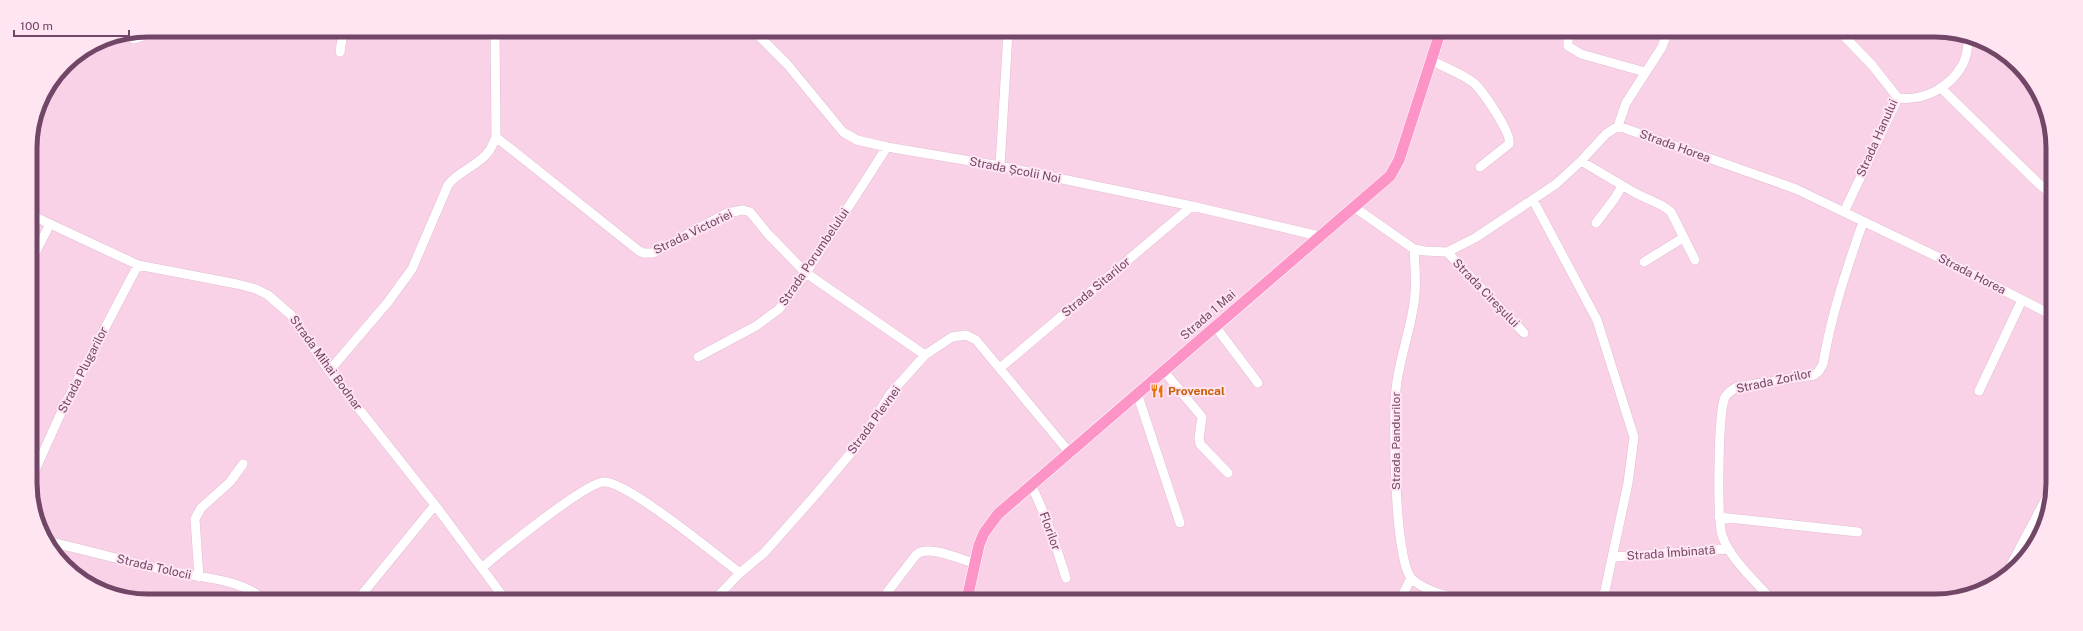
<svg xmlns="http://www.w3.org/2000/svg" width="2083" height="631" font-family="'Public Sans',sans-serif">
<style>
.residential{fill:#f9d2e8}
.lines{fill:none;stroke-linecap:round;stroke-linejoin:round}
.minor-casing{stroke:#e2bdd4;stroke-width:10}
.major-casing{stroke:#fff;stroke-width:12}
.minor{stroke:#fff;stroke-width:9}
.major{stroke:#fd94c8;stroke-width:11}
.labels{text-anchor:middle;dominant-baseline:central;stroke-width:4;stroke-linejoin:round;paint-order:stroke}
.street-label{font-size:12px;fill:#724667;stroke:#ffe4f2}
.food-label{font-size:12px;font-weight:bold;fill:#c56008;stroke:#ffe4f2;text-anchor:start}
.rim{fill:none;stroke:#724667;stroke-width:5}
</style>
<rect width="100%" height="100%" fill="#fcdeed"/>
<!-- residential -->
<path class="residential" d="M148,30L1965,34L2018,65L2041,96L2051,126L2049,513L2033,548L2012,572L1980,592L1942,601L118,597L65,566L42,535L32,505L30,141L39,103L65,65L103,39Z"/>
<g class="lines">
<!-- minor casing -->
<g class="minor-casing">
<path id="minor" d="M754,31L787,64L843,132L857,140L887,147L1000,166L1192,206L1319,236
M1568,33V46L1581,54L1645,72
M1842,34L1872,65L1898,98L1844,212
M125,35L134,39L143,36L149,30
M340,52L342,39L346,30
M1431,60C1443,67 1465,75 1475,84C1483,92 1512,133 1509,144L1480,167
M1941,88L2039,184L2050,193
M1898,98C1924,101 1950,88 1963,64C1967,56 1968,45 1969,36
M1618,126L1626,103L1662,47L1667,33
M496,137L639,251L644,253H653L727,213L743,210L750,212L768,234L806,273L925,355
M1581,161L1635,193L1663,206L1671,212L1695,260
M1000,166L1008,32
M1533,200L1597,320L1634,437L1628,483L1603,600
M1354,207L1414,249L1425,251L1447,252L1475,238L1556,184L1581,161L1606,134L1618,126L1796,189L1946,261L2050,314
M31,215L138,265L237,284L256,289L268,295L291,315L329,371L435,505L504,598
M1596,223L1615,198L1622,186
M1414,249C1415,267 1417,285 1414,303C1410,332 1399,360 1396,389C1393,418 1394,562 1412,579C1425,591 1445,595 1462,600
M1447,252L1524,333
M31,261L50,224
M1644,262L1683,238
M1215,326L1258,383
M698,357L756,326L779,309L806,273L887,147
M1000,368L1192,206
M1163,370L1202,417L1199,438L1200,444L1228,473
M329,371L388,302L412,269L448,185C459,170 479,166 489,151C492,147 494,141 496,137L495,31
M1979,391L2022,300
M1137,393L1180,523
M32,477L65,404L138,265
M1031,485C1046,515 1056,546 1066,578
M1719,517L1858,532
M46,541C86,550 125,561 164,570C192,577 239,578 260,597
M1614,557L1728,549
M482,568C499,553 586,482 604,482C627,481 717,556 740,573
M2005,576L2049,493
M199,577L195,519L201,508L230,482L243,464
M359,598L435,505
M716,598L740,573L764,553L818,492L860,442L891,393L925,355L952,337L966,335L976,340L1069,452
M882,599L916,555C927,544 960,559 974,563
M1400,600L1411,578
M1772,600C1756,582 1729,558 1722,535C1717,518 1718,412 1725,397C1728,392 1732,390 1737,387L1814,375L1819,371L1823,364C1831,315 1847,268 1863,222"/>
</g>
<!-- major casing -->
<g class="major-casing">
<path id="major" d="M967,599L979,545L984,533L998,514L1390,176L1399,160L1440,33"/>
</g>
<!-- minor -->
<use href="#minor" class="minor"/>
<!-- major -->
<use href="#major" class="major"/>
</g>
<!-- icons -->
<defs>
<g id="restaurant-bare" transform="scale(1.08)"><path d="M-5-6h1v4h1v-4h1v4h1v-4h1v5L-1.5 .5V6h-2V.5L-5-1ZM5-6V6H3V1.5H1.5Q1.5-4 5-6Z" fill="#e8710a" stroke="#ffe4f2" stroke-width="2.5" paint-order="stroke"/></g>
</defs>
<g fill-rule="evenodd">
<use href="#restaurant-bare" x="1157" y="391"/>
</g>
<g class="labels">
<!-- street labels -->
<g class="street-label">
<text transform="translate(1877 138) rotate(-66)">Strada Hanului</text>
<text transform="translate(1675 146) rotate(20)">Strada Horea</text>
<text transform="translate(1015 170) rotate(11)">Strada Școlii Noi</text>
<text transform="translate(693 232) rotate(-26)">Strada Victoriei</text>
<text transform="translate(814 257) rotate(-56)">Strada Porumbelului</text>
<text transform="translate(1972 274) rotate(27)">Strada Horea</text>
<text transform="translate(1096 287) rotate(-40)">Strada Sitarilor</text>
<text transform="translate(1486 293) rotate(46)">Strada Cireşului</text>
<text transform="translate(1208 315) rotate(-41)">Strada 1 Mai</text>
<text transform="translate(326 363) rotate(54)">Strada Mihai Bodnar</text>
<text transform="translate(83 370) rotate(-63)">Strada Plugarilor</text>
<text transform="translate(1774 381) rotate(-12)">Strada Zorilor</text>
<text transform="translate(874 420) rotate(-54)">Strada Plevnei</text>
<text transform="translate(1396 441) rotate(-90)">Strada Pandurilor</text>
<text transform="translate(1050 531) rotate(70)">Florilor</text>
<text transform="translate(1671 553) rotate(-4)">Strada Îmbinată</text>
<text transform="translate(154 567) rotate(13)">Strada Tolocii</text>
</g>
<!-- food labels -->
<g class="food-label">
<text x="1168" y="391">Provencal</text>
</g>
</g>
<!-- crop -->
<path d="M0 0H2083V631H0ZM148 37H1935A111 111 0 0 1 2046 148V483A111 111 0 0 1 1935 594H148A111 111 0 0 1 37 483V148A111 111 0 0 1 148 37Z" fill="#ffe4f2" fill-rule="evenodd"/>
<path class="rim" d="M148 37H1935A111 111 0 0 1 2046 148V483A111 111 0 0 1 1935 594H148A111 111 0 0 1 37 483V148A111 111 0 0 1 148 37Z"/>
<!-- scale -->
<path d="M14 30v6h115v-6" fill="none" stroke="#724667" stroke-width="2"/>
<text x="20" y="30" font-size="12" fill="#724667" stroke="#ffe4f2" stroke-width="3" paint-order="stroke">100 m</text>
</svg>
